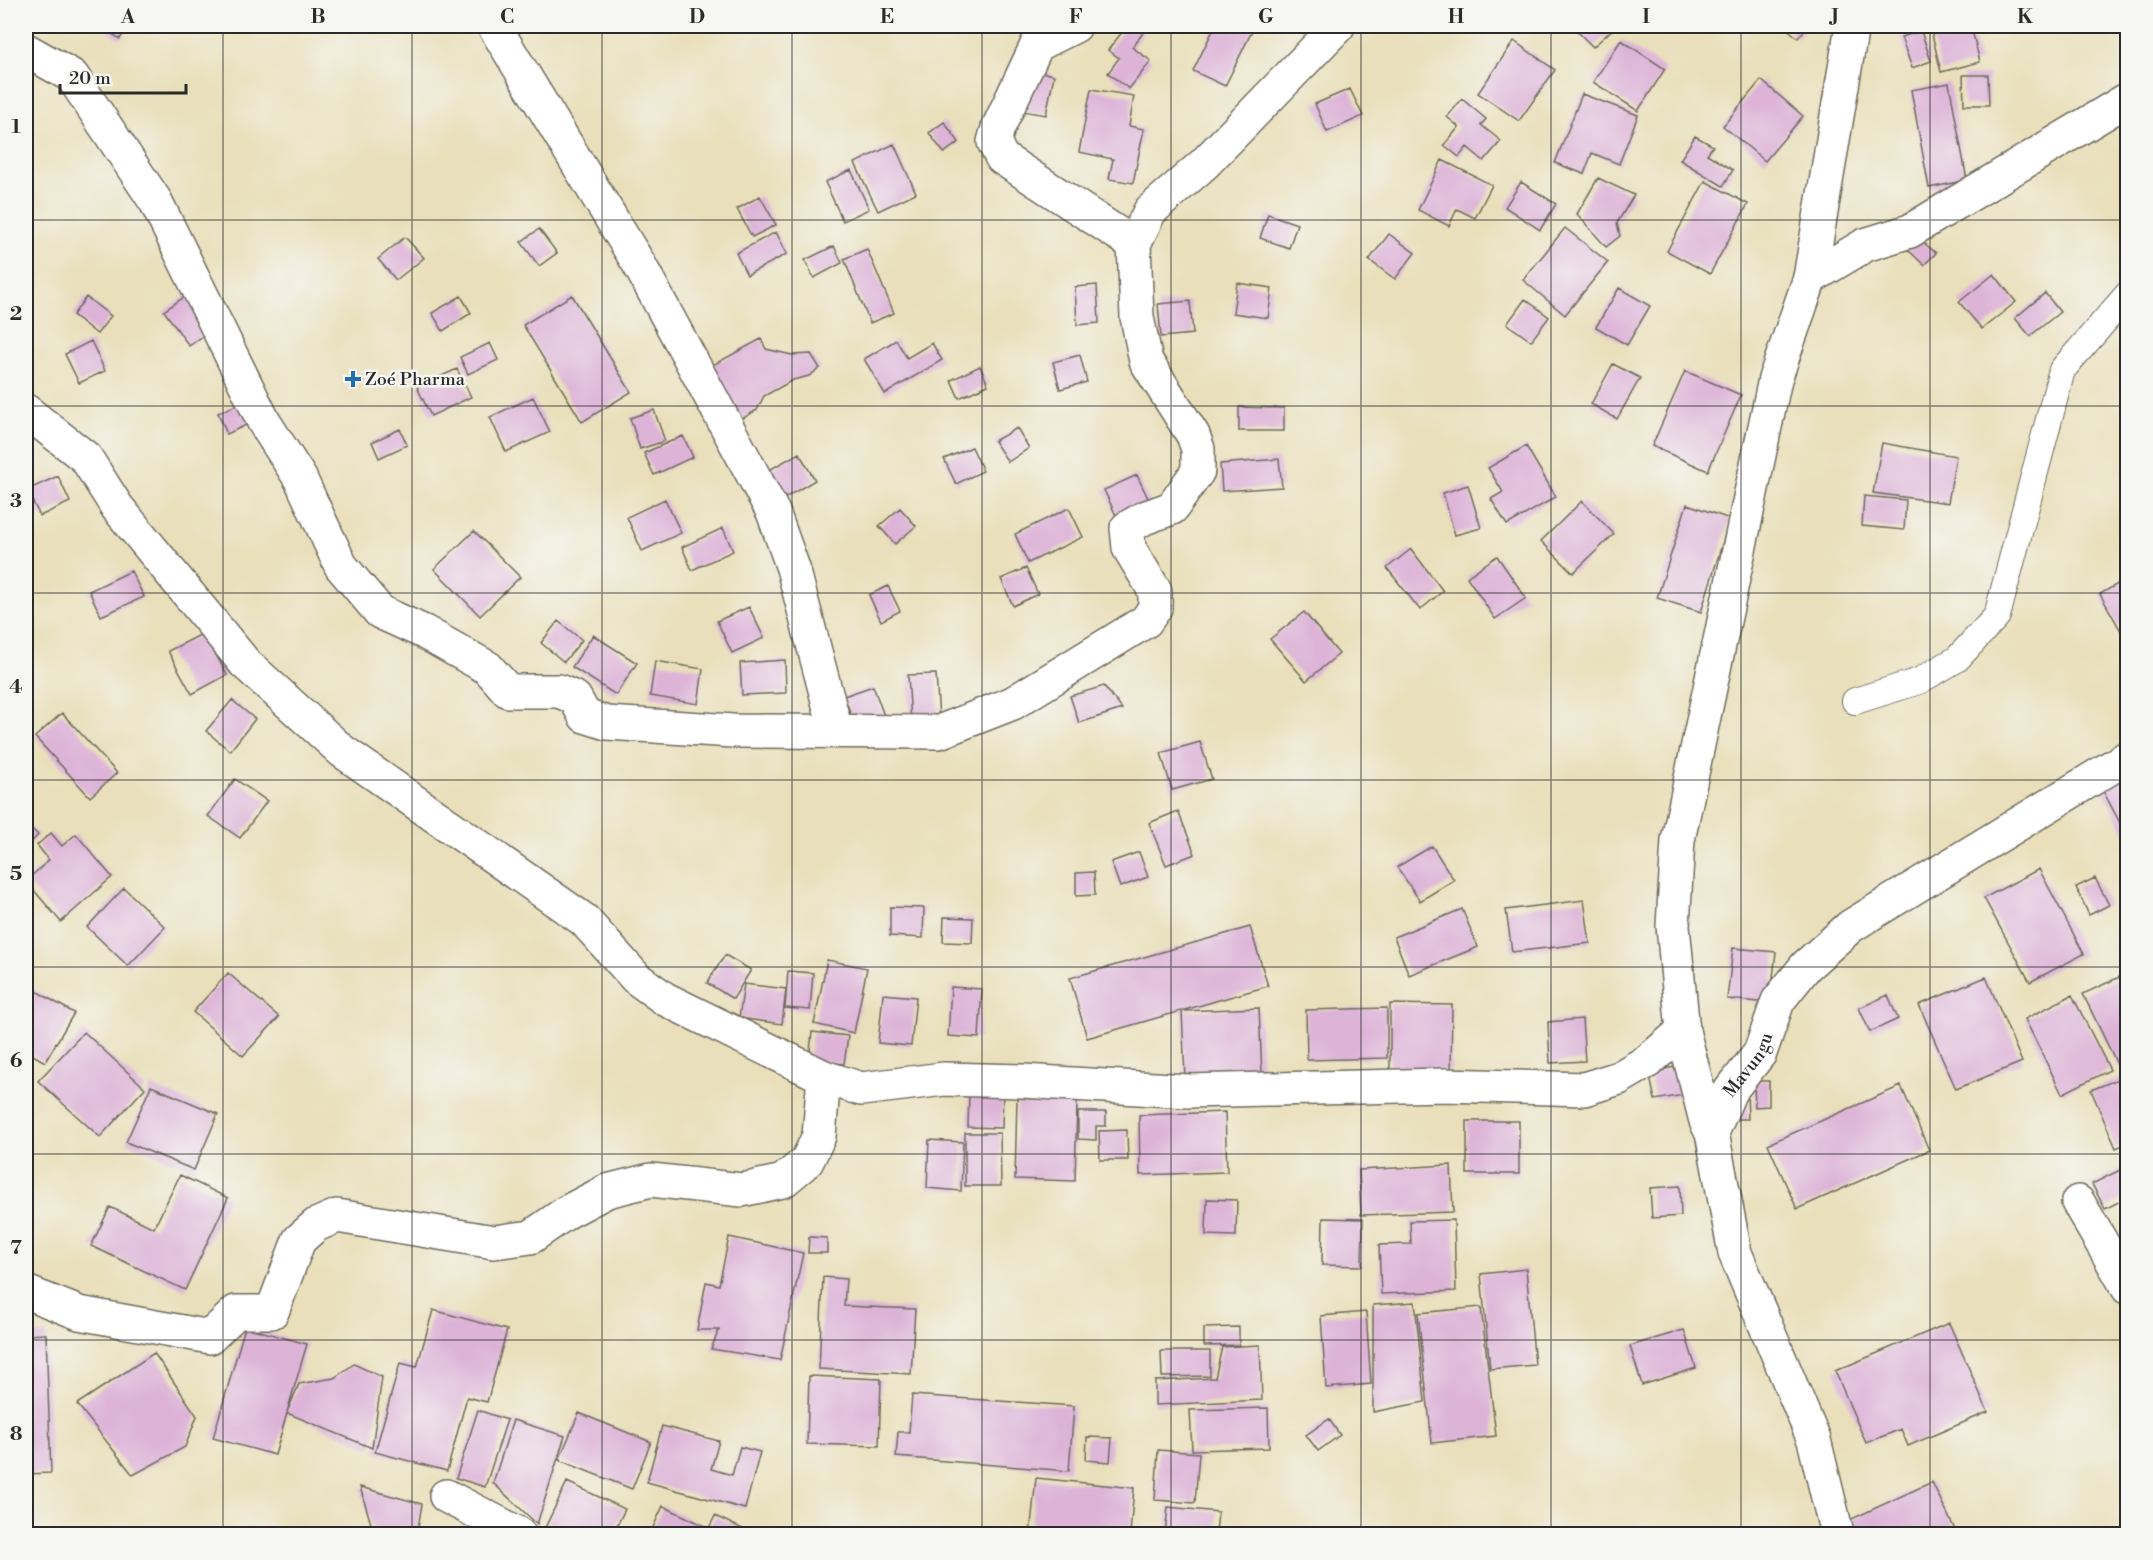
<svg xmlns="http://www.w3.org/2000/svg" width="2153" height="1560" font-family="'Libre Bodoni',serif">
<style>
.building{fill:#ddb4d8}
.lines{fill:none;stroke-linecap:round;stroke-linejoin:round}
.service-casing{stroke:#6e6a5d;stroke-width:28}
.minor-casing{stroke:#6e6a5d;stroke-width:36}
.service{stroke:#fff;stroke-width:26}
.minor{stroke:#fff;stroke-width:33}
.grid{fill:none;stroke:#2b2b2b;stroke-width:1.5;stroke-opacity:0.55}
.poi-dot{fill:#1f6fb2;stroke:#f6f6f2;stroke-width:2}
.labels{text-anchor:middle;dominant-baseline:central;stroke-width:5;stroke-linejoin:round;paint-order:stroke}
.poi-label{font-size:18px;fill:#2b2b2b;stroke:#f6f6f2;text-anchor:start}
.street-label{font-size:18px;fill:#2b2b2b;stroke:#f6f6f2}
.neatline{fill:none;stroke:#2b2b2b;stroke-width:2}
.grid-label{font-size:20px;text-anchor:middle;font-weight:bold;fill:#2b2b2b}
</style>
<rect width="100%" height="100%" fill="#f6f6f2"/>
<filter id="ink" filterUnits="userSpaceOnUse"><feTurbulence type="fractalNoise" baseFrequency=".0167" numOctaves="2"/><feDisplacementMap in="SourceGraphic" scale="12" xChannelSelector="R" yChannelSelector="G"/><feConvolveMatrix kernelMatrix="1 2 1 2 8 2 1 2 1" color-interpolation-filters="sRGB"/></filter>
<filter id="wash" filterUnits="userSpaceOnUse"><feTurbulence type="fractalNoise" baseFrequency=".008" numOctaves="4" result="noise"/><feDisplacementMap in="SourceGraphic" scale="24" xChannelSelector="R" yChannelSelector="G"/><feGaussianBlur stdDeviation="1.35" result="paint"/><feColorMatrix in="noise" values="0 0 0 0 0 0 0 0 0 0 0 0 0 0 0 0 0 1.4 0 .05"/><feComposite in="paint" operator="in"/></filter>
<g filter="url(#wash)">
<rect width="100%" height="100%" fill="#e9dfba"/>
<g id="blocks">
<!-- building -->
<path class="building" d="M100,26H129L120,39Z
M1127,26H1132L1143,33L1132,47L1151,61L1129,89L1108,73L1119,58L1108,50Z
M1215,26L1254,27L1225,86L1193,71Z
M1572,26H1613L1615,27L1593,47Z
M1784,26H1808L1798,38Z
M1930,26H1971L1980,62L1941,72Z
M1921,31L1931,61L1912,68L1901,37Z
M1621,40L1665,69L1638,111L1593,82Z
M1514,41L1555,70L1519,121L1478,93Z
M1030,70L1054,75L1046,115L1022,111Z
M1963,75H1988L1989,105H1964Z
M1761,80L1803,116L1765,161L1723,126Z
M1949,83L1967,180L1929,188L1911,90Z
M1091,89L1134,96L1129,126L1144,129L1133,183L1109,179L1113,159L1079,152Z
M1350,89L1363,116L1327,132L1315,104Z
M1582,94L1638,115L1619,164L1592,153L1584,174L1555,163Z
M1462,99L1486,119L1481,125L1501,141L1484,161L1467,147L1459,157L1444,145L1459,127L1447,117Z
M944,122L959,142L944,153L929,133Z
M1695,136L1713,146L1707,154L1733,170L1723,186L1680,160Z
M894,144L916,193L878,211L855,163Z
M1442,160L1492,185L1475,218L1457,209L1449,226L1418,210Z
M851,170L869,209L843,221L825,182Z
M1598,178L1634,195L1617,223L1620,236L1606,247L1577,214Z
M1705,181L1748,204L1710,274L1667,251Z
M1521,182L1556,204L1540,230L1505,207Z
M760,196L776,225L752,237L737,209Z
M1268,214L1297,224L1289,248L1260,238Z
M1565,228L1608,262L1565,315L1523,280Z
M539,229L557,253L539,266L521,242Z
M776,232L787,254L747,275L736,253Z
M1389,234L1415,253L1395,279L1369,260Z
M405,237L424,258L396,280L378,259Z
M1917,237L1936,253L1924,265L1906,248Z
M834,246L842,263L814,278L805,260Z
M867,249L894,313L870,323L844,259Z
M1994,274L2016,302L1982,329L1959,302Z
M1237,283L1272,288L1268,318L1233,313Z
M1097,285L1099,323L1077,325L1075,287Z
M1619,288L1650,306L1627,345L1596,327Z
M194,290L218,325L189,346L164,311Z
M2045,293L2060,312L2030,336L2015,318Z
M572,295L631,392L582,422L523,325Z
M461,296L471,313L443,331L432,313Z
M86,297L111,316L97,334L73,315Z
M1525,299L1549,317L1531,341L1507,324Z
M1190,301L1193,334L1161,337L1158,304Z
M761,339L766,349L792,355L811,354L820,368L809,376L793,380L764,396L757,410L740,420L711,366Z
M896,340L907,358L932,343L942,360L885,394L864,359Z
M91,341L105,371L79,383L65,354Z
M490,343L498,360L468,374L460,357Z
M1080,355L1087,382L1060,389L1053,362Z
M1613,364L1640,378L1617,419L1591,404Z
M980,366L988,385L959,398L951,380Z
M457,369L471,397L431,416L417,387Z
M1685,371L1741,395L1708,471L1652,446Z
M533,397L550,432L506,452L490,417Z
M246,401L255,421L227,434L218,413Z
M1239,407L1284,408V431H1239Z
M654,410L665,441L640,449L630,418Z
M1017,428L1029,448L1008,462L994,441Z
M400,429L407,445L379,458L372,442Z
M683,436L693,457L654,475L644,453Z
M1882,443L1956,456L1948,503L1873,493Z
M1526,446L1556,497L1507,525L1491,499L1503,492L1488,468Z
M972,447L983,471L956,484L944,459Z
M799,453L815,480L785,498L769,470Z
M1279,459L1282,487L1222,491L1220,464Z
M2128,468V484L2121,471Z
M1137,475L1153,509L1120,524L1104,490Z
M58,476L70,502L40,516L27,490Z
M1468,485L1481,528L1455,535L1443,493Z
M1864,496L1906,500L1904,530L1862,526Z
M665,499L681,533L642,551L627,517Z
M1582,501L1614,534L1573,573L1541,541Z
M1687,504L1730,519L1701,612L1657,598Z
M900,508L916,526L895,544L879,526Z
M1069,508L1083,537L1028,563L1015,534Z
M723,528L733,551L692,570L682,547Z
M474,531L520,577L480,616L434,569Z
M1411,549L1443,591L1420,610L1387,568Z
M1497,556L1526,598L1495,619L1467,577Z
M1026,568L1038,594L1013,606L1001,579Z
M131,571L144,597L101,616L89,591Z
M2128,578V637L2125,638L2100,594Z
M888,586L900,611L881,621L869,595Z
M749,607L764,638L732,653L717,621Z
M1304,612L1339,654L1306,681L1270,639Z
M558,621L582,640L564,662L541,643Z
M204,633L227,675L192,694L168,651Z
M593,635L637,663L616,695L572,667Z
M785,660L786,693L742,695L740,663Z
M655,661L703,669L698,704L650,696Z
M936,674L939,718L911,721L908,675Z
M873,686L885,718L856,728L844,696Z
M1104,686L1122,709L1079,723L1070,696Z
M232,700L255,719L230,751L206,731Z
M62,713L117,773L90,797L35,737Z
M1200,742L1212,779L1172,790L1161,753Z
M2128,771V838L2100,785Z
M235,779L267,801L240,838L208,816Z
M1178,811L1195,854L1166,865L1149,823Z
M26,823L38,835L26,848Z
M51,833L62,846L76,834L112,877L61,922L26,881L49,860L37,845Z
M1432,846L1454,880L1420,901L1397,867Z
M1139,852L1148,877L1120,887L1111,862Z
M2039,869L2084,954L2030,982L1984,898Z
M1094,872L1095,895L1076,896V873Z
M2095,878L2109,905L2089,915L2076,887Z
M124,888L165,927L128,966L87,927Z
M1584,900L1590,943L1512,952L1506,910Z
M890,907L924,908L923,938L890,936Z
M1462,909L1478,947L1409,975L1394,937Z
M944,917L973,918L972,943L943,942Z
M1250,927L1268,986L1087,1038L1070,978Z
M1733,948L1776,952L1770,1003L1727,999Z
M725,955L751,970L733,999L707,983Z
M827,960L867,968L854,1033L814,1024Z
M788,971L813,973L810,1010L785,1008Z
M228,973L279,1017L243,1056L193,1012Z
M2128,973V1063L2119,1068L2083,994Z
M1986,977L2022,1062L1956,1089L1919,1005Z
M744,984L786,989L782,1024L739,1018Z
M26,985L74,1013L45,1062L26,1051Z
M951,987L982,989L979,1038L948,1036Z
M883,994L916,997L911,1046L878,1043Z
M1888,995L1898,1019L1870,1032L1859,1008Z
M2072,995L2110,1070L2062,1094L2025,1019Z
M1390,1004L1452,1005L1451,1070H1390Z
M1259,1008L1262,1075L1185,1078L1182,1011Z
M1387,1008V1058L1307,1060L1306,1010Z
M1582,1019L1585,1061L1550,1063L1548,1022Z
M84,1032L145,1088L100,1137L38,1081Z
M812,1032L848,1036L844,1064L809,1060Z
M1685,1065L1690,1094L1655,1100L1649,1072Z
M2128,1075V1143L2116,1148L2091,1090Z
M1754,1081H1769V1106L1755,1107Z
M151,1086L218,1114L194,1170L126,1142Z
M1901,1086L1929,1150L1797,1209L1768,1144Z
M969,1091H1003L1002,1128L968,1127Z
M1747,1091L1748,1119H1735Z
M1017,1098L1077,1100L1075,1181L1015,1179Z
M1078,1112H1106V1126H1096V1140L1078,1139Z
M1225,1112L1227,1172L1140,1175L1139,1115Z
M1467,1121H1519V1174H1467Z
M1127,1130L1128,1160H1100L1099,1131Z
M965,1133H1000L1001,1186H965Z
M929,1140L963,1142L961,1191L927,1188Z
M1451,1165L1453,1212L1361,1215L1359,1170Z
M2128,1166V1197L2105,1209L2092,1184Z
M180,1175L228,1198L185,1290L91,1246L110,1207L154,1228Z
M1680,1186L1681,1216L1652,1218L1650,1188Z
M1207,1199L1237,1200L1236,1236L1206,1235Z
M1323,1218L1363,1219L1362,1266L1322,1265Z
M1454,1220L1456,1291L1381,1294L1379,1245L1411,1244L1410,1221Z
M729,1237L803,1253L780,1360L711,1349L719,1330H697L706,1282L719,1285Z
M809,1237L827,1238V1253H808Z
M1526,1269L1535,1365L1490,1369L1481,1274Z
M823,1277L846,1279L844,1306L915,1309L911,1374L819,1369Z
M1415,1302L1425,1402L1373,1412V1305Z
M1481,1307L1496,1436L1432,1443L1418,1313Z
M433,1310L507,1330L487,1402L467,1397L447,1471L375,1452L400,1363L417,1367Z
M1366,1312L1371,1384L1326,1388L1321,1316Z
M1949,1323L1988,1412L1908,1446L1901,1429L1866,1443L1835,1371Z
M245,1327L307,1344L287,1412L299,1384L334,1378L354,1364L382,1377L372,1448L287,1413L275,1455L213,1438Z
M1239,1327V1345L1204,1346V1328Z
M1684,1330L1696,1368L1642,1385L1630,1346Z
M46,1334L51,1473L26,1474V1335Z
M1260,1345L1262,1400L1155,1405V1381L1215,1378L1222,1347Z
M1161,1351H1210V1376L1162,1377Z
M154,1353L197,1416L185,1447L133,1475L77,1404Z
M809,1376L881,1379L879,1446L807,1444Z
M912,1395L1074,1406L1069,1471L896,1457L898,1432H909Z
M1268,1408L1269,1448L1192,1450L1190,1410Z
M478,1410L507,1420L485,1487L456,1478Z
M579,1413L651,1442L632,1489L559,1460Z
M1329,1419L1340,1435L1318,1451L1306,1435Z
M513,1420L565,1436L537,1524L493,1483Z
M662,1426L719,1441L711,1469L732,1475L740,1447L760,1452L745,1509L647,1482Z
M1087,1437L1112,1438L1110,1462L1086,1460Z
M1158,1450L1199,1453L1195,1503L1155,1500Z
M1036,1478L1134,1488L1130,1534H1030Z
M567,1482L625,1509L613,1534H542Z
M1932,1482L1957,1534H1851L1845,1522Z
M360,1487L422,1504L417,1534H382L372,1527Z
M663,1506L709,1528L715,1516L745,1530L742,1534H650Z
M1168,1507L1218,1512L1216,1534H1165Z"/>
</g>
</g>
<g filter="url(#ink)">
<use href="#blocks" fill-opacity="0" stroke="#6e6a5d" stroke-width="1.5"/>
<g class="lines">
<!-- service casing -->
<g class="service-casing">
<path id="service" d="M1855,701L1919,681L1957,659L1997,616L2062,370L2128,294"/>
</g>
<!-- minor casing -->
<g class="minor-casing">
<g id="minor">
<path d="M494,26L639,264L773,512L793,568L836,731"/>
<path d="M1075,26L1037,45L998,128L994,142L1002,158L1134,244"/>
<path d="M26,50L72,76L156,202L264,422L300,478L341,566L380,612L424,632L488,668L508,691H559L575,698L585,716L607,723L733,731L939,732L1013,703L1146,621L1155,608V591L1129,548L1127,528L1144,518L1172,508L1198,471V449L1193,435L1146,361L1137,317L1134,244L1150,211L1204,164L1338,26"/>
<path d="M1810,278L1852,26"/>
<path d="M26,411L86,458L117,507L245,663L342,751L584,920L636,978L665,999L824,1077L861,1089L944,1079L1023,1081L1188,1091L1444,1085L1584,1089L1619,1078L1648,1061L1683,1031"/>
<path d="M1712,1133L1706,1121L1683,1031L1673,926L1678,840L1775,379L1810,278L1865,245L1910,231L2128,99"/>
<path d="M2078,1202L2128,1288"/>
<path d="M26,1292L79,1313L210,1337L236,1312H272L299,1240L316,1225L337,1216L494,1242L531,1237L567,1212L607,1191L651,1180L742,1190L783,1181L807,1161L819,1136L824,1077"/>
<path d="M446,1496L519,1534"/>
<path id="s1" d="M1837,1534L1814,1440L1735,1253L1712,1133L1730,1091L1760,1053L1778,1001L1806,966L1851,926L2128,757"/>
</g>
</g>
<!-- service -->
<use href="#service" class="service"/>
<!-- minor -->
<use href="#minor" class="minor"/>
</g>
</g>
<!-- grid -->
<path class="grid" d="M223,26V1534M412,26V1534M602,26V1534M792,26V1534M982,26V1534M1171,26V1534M1361,26V1534M1551,26V1534M1741,26V1534M1930,26V1534M26,220H2128M26,406H2128M26,593H2128M26,780H2128M26,967H2128M26,1154H2128M26,1340H2128"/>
<!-- markers -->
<path class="poi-dot" d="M350 370h6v6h6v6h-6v6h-6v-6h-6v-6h6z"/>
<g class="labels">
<!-- poi labels -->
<g class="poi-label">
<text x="365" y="379">Zoé Pharma</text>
</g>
<!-- street labels -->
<g class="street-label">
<text stroke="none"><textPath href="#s1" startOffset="500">Mavungu</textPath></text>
</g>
</g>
<!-- margin -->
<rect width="2153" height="1560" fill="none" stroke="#f6f6f2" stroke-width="66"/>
<!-- scale -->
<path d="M60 84v9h126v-9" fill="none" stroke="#2b2b2b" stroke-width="3"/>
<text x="69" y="84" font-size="18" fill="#2b2b2b" stroke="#f6f6f2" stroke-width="4.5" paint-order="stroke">20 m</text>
<rect x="33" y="33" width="2087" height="1494" class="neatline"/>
<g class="grid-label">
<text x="128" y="23">A</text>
<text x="318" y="23">B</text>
<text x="507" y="23">C</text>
<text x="697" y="23">D</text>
<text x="887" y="23">E</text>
<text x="1076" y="23">F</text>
<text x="1266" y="23">G</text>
<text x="1456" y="23">H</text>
<text x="1646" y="23">I</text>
<text x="1835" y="23">J</text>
<text x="2025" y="23">K</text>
<text x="16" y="133">1</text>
<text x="16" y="320">2</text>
<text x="16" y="507">3</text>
<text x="16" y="693">4</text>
<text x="16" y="880">5</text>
<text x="16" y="1067">6</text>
<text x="16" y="1254">7</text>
<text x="16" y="1440">8</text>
</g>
</svg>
